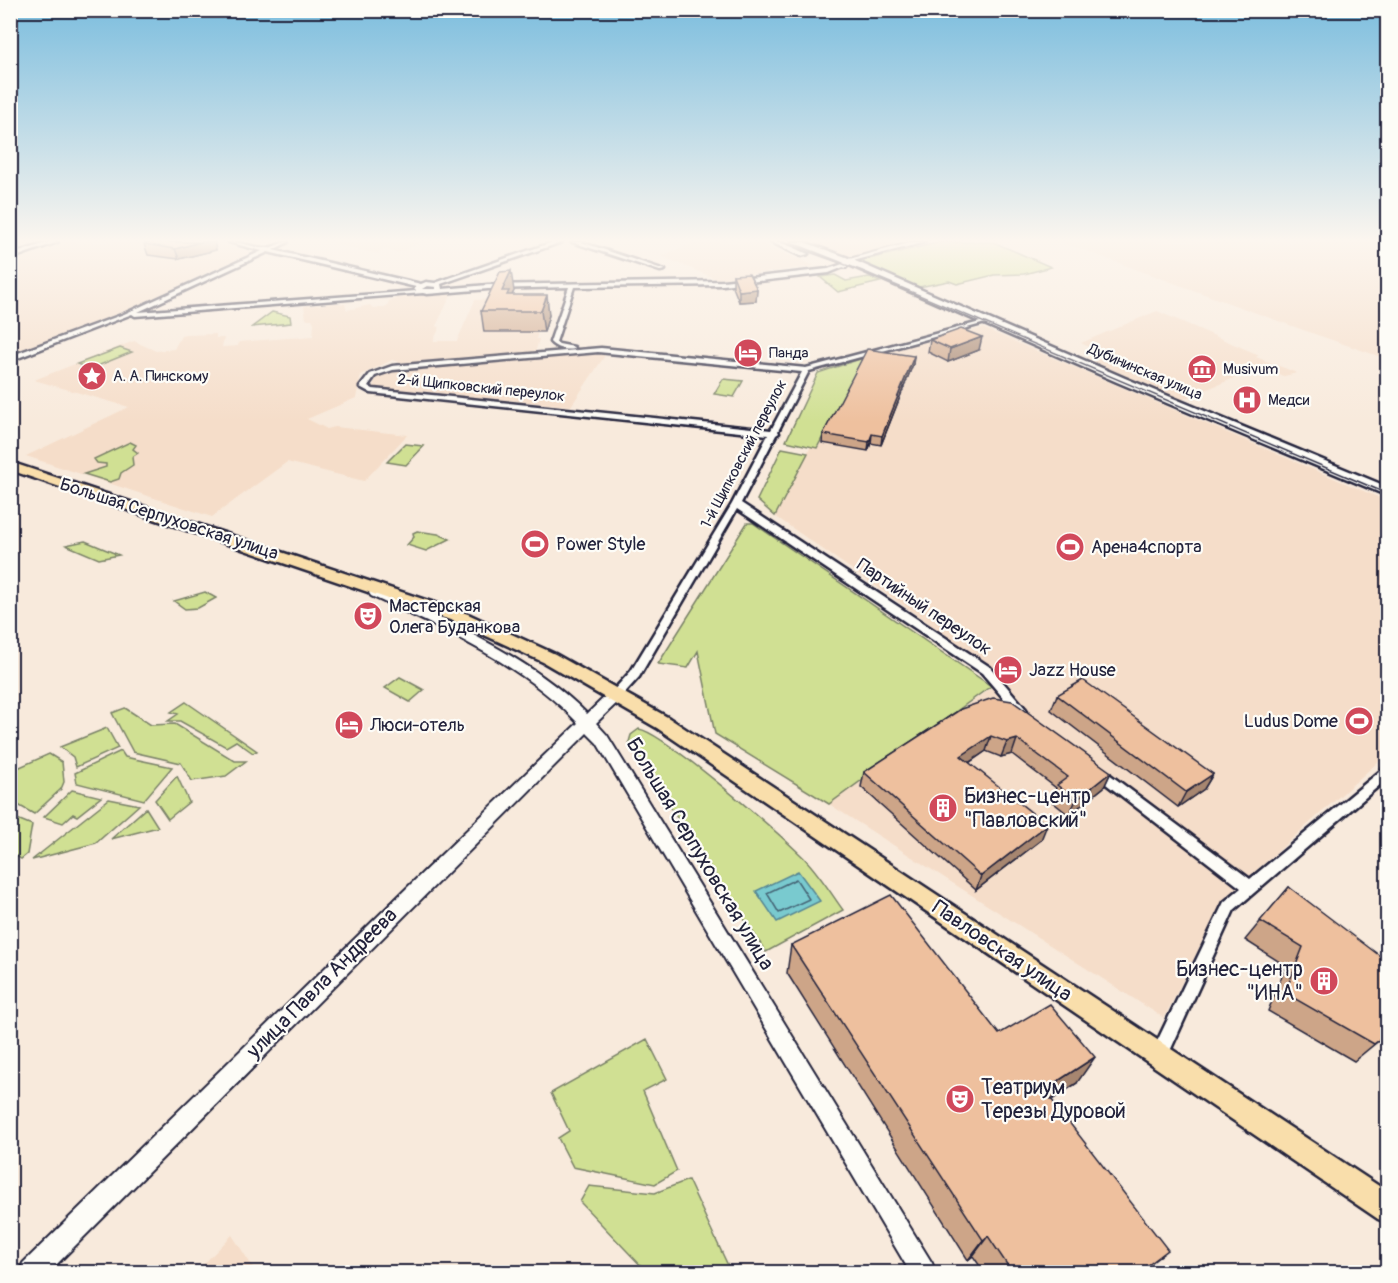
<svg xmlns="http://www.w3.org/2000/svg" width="1398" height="1283" font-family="Pangolin,sans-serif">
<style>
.built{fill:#f5ddc9}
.green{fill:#d0e093;stroke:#798167;stroke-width:1.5}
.water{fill:#79cacf;stroke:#568794;stroke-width:1.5}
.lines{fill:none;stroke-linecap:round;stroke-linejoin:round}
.shore{stroke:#456576;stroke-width:1.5}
.minor-casing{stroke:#22223b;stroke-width:5}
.tertiary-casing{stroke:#22223b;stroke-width:4}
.secondary-casing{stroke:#22223b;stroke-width:5}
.primary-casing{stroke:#22223b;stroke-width:5}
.minor{fill:#fdfcf7;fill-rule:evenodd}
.tertiary{fill:#fdfcf7;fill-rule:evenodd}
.secondary{fill:#fdfcf7;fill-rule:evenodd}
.primary{fill:#f9deab;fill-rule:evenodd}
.tram{stroke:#22223b;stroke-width:1.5}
.wall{fill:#cda588;stroke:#22223b;stroke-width:1.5}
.shaded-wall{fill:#a7866f;stroke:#22223b;stroke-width:1.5}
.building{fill:#eec09e;stroke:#22223b;stroke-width:1.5}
.labels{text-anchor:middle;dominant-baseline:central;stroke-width:4.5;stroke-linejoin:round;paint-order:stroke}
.far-poi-label{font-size:15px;fill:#22223b;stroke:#fdfcf7;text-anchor:start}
.far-street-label{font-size:15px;fill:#22223b;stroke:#fdfcf7}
.street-label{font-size:18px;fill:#22223b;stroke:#fdfcf7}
.poi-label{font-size:18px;fill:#22223b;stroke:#fdfcf7;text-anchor:start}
.near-poi-label{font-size:21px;fill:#22223b;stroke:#fdfcf7;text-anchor:start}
.near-street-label{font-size:21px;fill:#22223b;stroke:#fdfcf7}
</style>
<rect width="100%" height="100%" fill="#f8eadc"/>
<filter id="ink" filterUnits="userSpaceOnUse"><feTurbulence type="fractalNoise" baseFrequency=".0167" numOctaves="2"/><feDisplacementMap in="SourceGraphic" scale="12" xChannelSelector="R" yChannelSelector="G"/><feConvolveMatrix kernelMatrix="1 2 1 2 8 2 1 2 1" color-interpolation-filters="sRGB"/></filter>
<g filter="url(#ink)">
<!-- built -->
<path class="built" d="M67,242H213L252,252L128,310L11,355V260Z
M338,242H422L397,253L383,249L378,254L335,244Z
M695,242H757L815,266L716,279L661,256Z
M803,242H909L911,243L847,258Z
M1061,242H1387V359L1306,331Z
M452,293L436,326L440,327L433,341H457L475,300L504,298L544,331L538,332L536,339H539L535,353L402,363L392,360L361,375L356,398L307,419L327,429L335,427L407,435L364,481L287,462L212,517L26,456L129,407L34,380L134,341L156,351L174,349L181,336L186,335L216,334V338H224L222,347L238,346L239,342L313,336L314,323L312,319H306L304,306L336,303L345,304L347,310L370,305L373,308L387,307L389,301L397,298Z
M1157,311L1259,355L1256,357L1297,373L1284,376L1256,369L1181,400L1094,362L1105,355L1081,343Z
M983,328L1387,501V754L1223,900L1164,1018L829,804L1006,677L775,516L811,446L818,447L863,358Z
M575,354H604V357L571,406L376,388L373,387L374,382H370L388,372Z
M232,1235L256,1272H196Z"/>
<!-- green -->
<path class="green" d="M941,242H993L1051,267L1024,274L994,275L957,284L949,281L919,287L856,262Z
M835,275L846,281L869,277L880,282L838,292L820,277Z
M272,312L290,316L291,323L252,327Z
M120,348L132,352L90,369L77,364Z
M863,358L817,448L786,441L818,373Z
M723,379L743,381L734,397L714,394Z
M130,442L136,445L133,449L138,453L132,457L133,465L121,473L119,479L110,482L84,474L106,467V464L97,463L94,459Z
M405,444L424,446L406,465L387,462Z
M782,448L808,453L775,516L757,500Z
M747,523H753L991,686L829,804L715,734L698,651L688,668L658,664Z
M417,531L438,534L450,539L426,551L407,545L414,537L413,533Z
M85,541L119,555L99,559L66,545Z
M205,592L216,598L198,608L185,609L174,601Z
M400,677L424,690L410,702L385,688Z
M186,702L257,751L253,753L236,741L226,747L180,721H168L178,714L171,712Z
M125,708L151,725L175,724L235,761H246L226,776L192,781L181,763L133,752L112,713Z
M107,728L118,748L76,767L73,757L60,747Z
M639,729C664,733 777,832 801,855C817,870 830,892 843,910L766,952L635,754L629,742L631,735Z
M121,751L125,757L172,767L144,800L77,783L75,773Z
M49,754L62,762L64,782L61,789L34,814L11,801V767H20Z
M177,776L189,802L168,819L155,800Z
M72,790L101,797L77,816L73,814L63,823L44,817Z
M109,799L139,805L96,843L32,860Z
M146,808L158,827L111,839Z
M10,816L32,825L27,854L21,859L11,852Z
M647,1039L667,1079L643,1091L677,1171L655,1184L573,1167L558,1138L569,1131L551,1093Z
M688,1180L731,1272H647L580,1202L589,1186L655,1193Z"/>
<!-- water -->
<path class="water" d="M798,871L820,901L777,922L756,891Z"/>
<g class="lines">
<!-- shore -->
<path class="shore" d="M796,879L809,899L779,913L767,893Z"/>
<!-- minor casing -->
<g class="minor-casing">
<path id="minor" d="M49,242H58L10,259V255Z
M229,242C241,242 252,247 264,248C272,249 280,242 288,242L273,250L421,284L426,282L435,283L553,242H562L441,284L442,289L488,285L723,281L828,269L843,264L846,266L829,273L723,285L574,287L556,342L559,344L574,347L575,348C568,352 555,348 550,342L569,287L488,289L427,294L423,293L135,316L132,314L10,361V356L124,314L262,251ZM268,252L416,287L414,289L416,291L138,312ZM427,286L436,287V289H422Z
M572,242H581L665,270L660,271Z
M984,321L989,322L809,371L778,431L779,433L776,435L741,503L990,667L1025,708L1027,711L1025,714H1017L982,673L737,509L639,677L619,699H611L609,696L611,693L631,671L732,504L768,435L371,393L360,387L370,374L392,366L601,348L806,368ZM598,352L802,372L771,430L373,389L368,386L375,376L393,370Z
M1097,766L1101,768L1250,879L1384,768L1388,766V778L1234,910L1165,1062L1159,1064L1153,1062L1151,1056L1153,1050L1224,902L1241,888L1093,774L1091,771L1093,768Z"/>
</g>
<!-- tertiary casing -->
<g class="tertiary-casing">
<path id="tertiary" d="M913,242H926L853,261L846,268L839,266L849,259Z
M375,589C392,594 409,603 425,611C482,638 543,669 587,714L610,692H620L622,696L620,700L596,723L607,735L932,1263L935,1272H910L597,743L587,733L49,1272H20L23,1263L412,883L578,723C522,664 443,629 371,596L369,593L371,590Z"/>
</g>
<!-- secondary casing -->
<g class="secondary-casing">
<path id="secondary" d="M771,242H782L808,254L801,256Z
M792,242H804L846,257L1125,378L1388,487V496L1117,382L840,261Z"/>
</g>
<!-- primary casing -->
<g class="primary-casing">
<path id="primary" d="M10,462L468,614L555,654L669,718L1388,1192V1223L1378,1219L657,728L543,662L456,622L10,470Z"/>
</g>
<!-- minor -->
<use href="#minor" class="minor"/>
<!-- tertiary -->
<use href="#tertiary" class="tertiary"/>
<!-- secondary -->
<use href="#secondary" class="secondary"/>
<!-- primary -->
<use href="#primary" class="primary"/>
<!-- tram -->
<path class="tram" d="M781,242L860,270L1388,494"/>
</g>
<!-- wall -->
<path class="wall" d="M150,242H214L216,250L179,259L148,255L144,244Z
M733,275L757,289L756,301L739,302L733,287Z
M514,291L512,295L549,315L544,332H484L481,311Z
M930,340L979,350L948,362L928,352Z
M914,356L913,364L881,445L871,443L868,451L822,443L823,434Z
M1057,695L1213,774L1204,789L1178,807L1051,710Z
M961,709L1111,772L1104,787L1069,815L1050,800L1056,788L1012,754L1001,757L986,751L969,763L1041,840L976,890L861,787L864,772Z
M1289,887L1388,1033L1354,1061L1268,1011L1286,966L1245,940Z
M791,945L999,1034L1077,1083L1052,1100L1139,1272H984L973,1256L968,1260L787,973Z"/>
<!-- shaded-wall -->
<path class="shaded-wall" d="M200,242H214L216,250L179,259L175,249Z
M511,271L514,291L510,299L502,291Z
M757,289L756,301L739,302V291Z
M547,295L549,315L544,332L541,311Z
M982,337L979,350L948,362L950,349Z
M914,356L913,364L881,445L882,436Z
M872,434L871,443L868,451L869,442Z
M991,736L986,751L956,771L961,756Z
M1017,739L1012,754L1001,757L1007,742Z
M1111,772L1104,787L1069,815L1076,800Z
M1213,774L1204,789L1178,807L1186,792Z
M1047,825L1041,840L976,890L981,876Z
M1095,1057L1077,1083L1028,1115L1044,1090Z
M988,1236L973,1256L968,1260L983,1240Z"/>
<!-- building -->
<path class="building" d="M150,242H200L175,249L144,244Z
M511,271L502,291H509L507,295H547L541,311H481L500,272Z
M749,274L757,289L739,291L733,275Z
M961,329L982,337L950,349L930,340Z
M867,349L914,356L882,436L872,434L869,442L823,434Z
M1083,680L1213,774L1186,792L1057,695Z
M993,698L1012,701L1111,772L1076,800L1057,785L1068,777L1017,739L1007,742L991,736L961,756L1047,825L981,876L864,772L961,709Z
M1289,887L1388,962V1033L1374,1044L1285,993L1303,947L1260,921Z
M891,895L999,1034L1050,1004L1095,1057L1044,1090L1168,1250L1139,1272H1012L988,1236L983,1240L791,945Z"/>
</g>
<!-- sky -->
<linearGradient id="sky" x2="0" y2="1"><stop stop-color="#7bbdde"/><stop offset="0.57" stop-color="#fcf6ef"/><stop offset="1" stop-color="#fcf6ef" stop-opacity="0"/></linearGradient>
<rect width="1398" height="422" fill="url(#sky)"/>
<!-- icons -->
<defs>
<g id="hotel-disc" transform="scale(1.5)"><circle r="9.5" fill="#d1495b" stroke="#fdfcf7"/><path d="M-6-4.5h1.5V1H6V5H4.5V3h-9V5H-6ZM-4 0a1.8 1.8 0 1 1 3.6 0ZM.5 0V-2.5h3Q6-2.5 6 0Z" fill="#fff"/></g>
<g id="museum-disc" transform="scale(1.5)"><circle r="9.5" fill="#d1495b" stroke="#fdfcf7"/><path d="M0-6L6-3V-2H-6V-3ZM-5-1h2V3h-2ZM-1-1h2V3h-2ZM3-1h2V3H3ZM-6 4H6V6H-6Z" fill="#fff"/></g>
<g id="sight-disc" transform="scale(1.5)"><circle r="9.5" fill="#d1495b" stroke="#fdfcf7"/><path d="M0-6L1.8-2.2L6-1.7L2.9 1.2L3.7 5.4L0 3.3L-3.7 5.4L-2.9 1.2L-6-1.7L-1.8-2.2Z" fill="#fff"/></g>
<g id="hospital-disc" transform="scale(1.5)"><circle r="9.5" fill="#d1495b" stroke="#fdfcf7"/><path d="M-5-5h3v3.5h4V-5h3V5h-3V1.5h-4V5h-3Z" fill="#fff"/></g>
<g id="stadium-disc" transform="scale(1.5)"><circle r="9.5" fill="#d1495b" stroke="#fdfcf7"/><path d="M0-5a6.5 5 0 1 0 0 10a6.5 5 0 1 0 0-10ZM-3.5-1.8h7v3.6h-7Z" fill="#fff"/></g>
<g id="theatre-disc" transform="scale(1.5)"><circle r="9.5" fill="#d1495b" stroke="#fdfcf7"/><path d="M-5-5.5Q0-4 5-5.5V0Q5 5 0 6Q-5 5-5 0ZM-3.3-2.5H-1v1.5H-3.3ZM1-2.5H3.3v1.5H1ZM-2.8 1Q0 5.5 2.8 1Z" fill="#fff"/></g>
<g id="building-disc" transform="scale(1.5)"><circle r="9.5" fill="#d1495b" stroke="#fdfcf7"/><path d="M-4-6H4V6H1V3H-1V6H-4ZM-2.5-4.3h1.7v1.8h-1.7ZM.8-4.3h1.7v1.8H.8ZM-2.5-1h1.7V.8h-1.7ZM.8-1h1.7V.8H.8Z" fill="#fff"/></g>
</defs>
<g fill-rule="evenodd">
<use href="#hotel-disc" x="748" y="353"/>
<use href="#museum-disc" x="1202" y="369"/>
<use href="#sight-disc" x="92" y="376"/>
<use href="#hospital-disc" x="1247" y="400"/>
<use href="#stadium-disc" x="535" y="544"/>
<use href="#stadium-disc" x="1070" y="547"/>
<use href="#theatre-disc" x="368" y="616"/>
<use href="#hotel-disc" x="1008" y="670"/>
<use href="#stadium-disc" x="1359" y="721"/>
<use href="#hotel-disc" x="349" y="725"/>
<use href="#building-disc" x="943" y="808"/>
<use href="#building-disc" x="1324" y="981"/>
<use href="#theatre-disc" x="960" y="1099"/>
</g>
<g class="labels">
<!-- far-poi labels -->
<g class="far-poi-label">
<text x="769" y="353">Панда</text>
<text x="1223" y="369">Musivum</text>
<text x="113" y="376">А. А. Пинскому</text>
<text x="1268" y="400">Медси</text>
</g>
<!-- far-street labels -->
<g class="far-street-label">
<text transform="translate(1145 372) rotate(23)">Дубининская улица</text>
<text transform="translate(481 388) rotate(6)">2-й Щипковский переулок</text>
<text transform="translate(744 454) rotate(-62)">1-й Щипковский переулок</text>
</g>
<!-- street labels -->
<g class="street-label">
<text transform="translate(169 519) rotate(18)">Большая Серпуховская улица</text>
<text transform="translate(924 607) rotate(34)">Партийный переулок</text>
</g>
<!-- poi labels -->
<g class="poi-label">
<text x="556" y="544">Power Style</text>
<text x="1091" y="547">Арена4спорта</text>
<text x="389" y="606">Мастерская<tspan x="389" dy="21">Олега Буданкова</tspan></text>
<text x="1029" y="670">Jazz House</text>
<text x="1338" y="721" text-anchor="end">Ludus Dome</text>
<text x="370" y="725">Люси-отель</text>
</g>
<!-- near-poi labels -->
<g class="near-poi-label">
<text x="964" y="796">Бизнес-центр<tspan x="964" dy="24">"Павловский"</tspan></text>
<text x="1303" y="969" text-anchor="end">Бизнес-центр<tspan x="1303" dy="24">"ИНА"</tspan></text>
<text x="981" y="1087">Театриум<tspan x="981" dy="24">Терезы Дуровой</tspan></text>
</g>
<!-- near-street labels -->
<g class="near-street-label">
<text transform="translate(700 854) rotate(59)">Большая Серпуховская улица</text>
<text transform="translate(1002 951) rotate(34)">Павловская улица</text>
<text transform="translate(322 983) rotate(-45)">улица Павла Андреева</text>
</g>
</g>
<!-- margin -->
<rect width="1398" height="1283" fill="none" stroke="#fdfcf7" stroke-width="36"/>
<rect x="18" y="18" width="1362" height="1247" fill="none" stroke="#22223b" stroke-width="2" filter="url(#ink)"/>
</svg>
